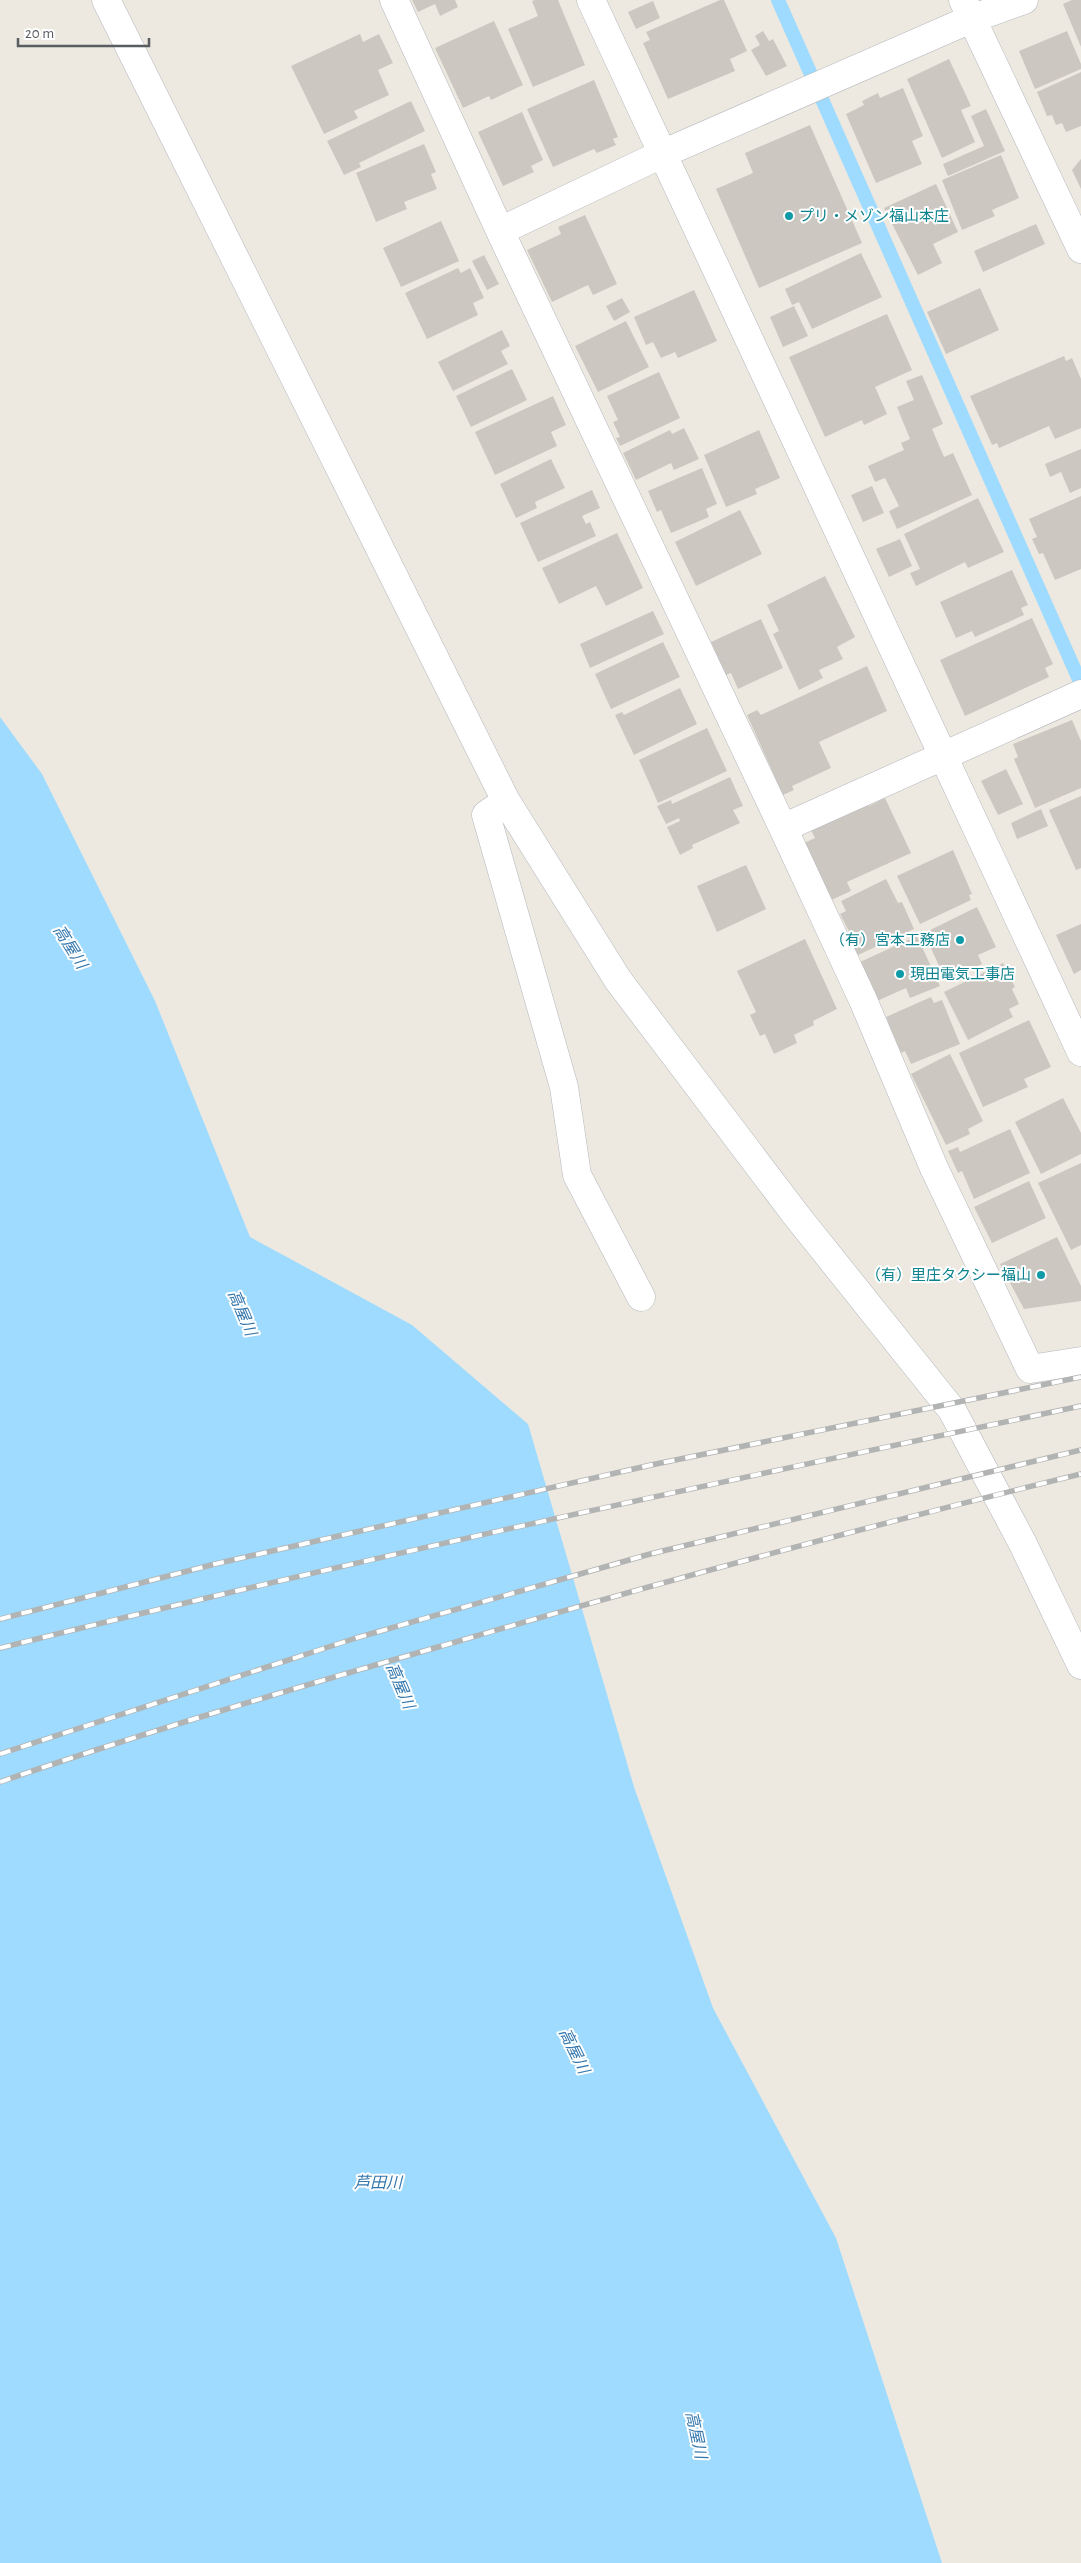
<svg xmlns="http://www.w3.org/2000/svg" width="1081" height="2563" font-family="'Alegreya Sans','Noto Sans JP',sans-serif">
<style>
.water{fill:#9edbff}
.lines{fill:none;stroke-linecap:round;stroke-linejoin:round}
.stream{stroke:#9edbff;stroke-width:14}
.building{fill:#cdc7c1}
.minor-casing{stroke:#b3b7bc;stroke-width:29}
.minor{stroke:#fff;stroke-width:28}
.rail-casing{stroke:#b2b3b3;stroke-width:5.5}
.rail{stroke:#fff;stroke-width:4;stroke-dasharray:11;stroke-linecap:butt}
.culture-dot{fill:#0f9aa8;stroke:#fff;stroke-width:2}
.labels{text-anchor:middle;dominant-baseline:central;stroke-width:4;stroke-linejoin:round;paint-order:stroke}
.culture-label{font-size:15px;fill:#0d838f;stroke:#fff;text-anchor:start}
.water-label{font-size:16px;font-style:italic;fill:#3477ad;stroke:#fff}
</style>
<rect width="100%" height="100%" fill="#ede9e0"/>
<!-- water -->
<path class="water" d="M0,717L42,774L155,1001L250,1237L412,1325L528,1424L634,1787L713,2008L836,2238L942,2563H0Z"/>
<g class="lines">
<!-- stream -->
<path class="stream" d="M778,0L1081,684"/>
</g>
<!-- building -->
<path class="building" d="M412,0H455L458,7L440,16L435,4L418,12Z
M535,0H558L585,65L533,87L508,29L538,16L532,1Z
M720,0H724L747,51L730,59L735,71L668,99L643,43L650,40L646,32Z
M1072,0H1081V47L1063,4Z
M653,1L660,18L636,29L628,12Z
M494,21L523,85L491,100L489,96L463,108L435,48Z
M763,31L769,41L773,39L787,66L766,76L751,50L760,45L755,36Z
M1067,31L1081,64V69L1035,89L1019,51Z
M360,34L363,42L379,34L393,63L378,70L389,95L354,111L358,118L324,134L291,66Z
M949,59L971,106L961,110L975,142L942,158L907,79Z
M1081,72V126L1066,132L1062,123L1056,125L1052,115L1047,116L1037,92Z
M594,80L618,137L613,139L616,145L597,153L594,149L553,167L527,109Z
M903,88L923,136L912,141L922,164L876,183L846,114L864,105L862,101L878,93L880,98Z
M411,101L425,131L359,163L361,167L344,175L327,141Z
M986,109L1005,151L948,176L943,164L984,146L971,116Z
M522,112L543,160L531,166L534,172L503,186L478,132Z
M810,125L862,243L759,288L716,189L753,173L745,153Z
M424,144L436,172L431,174L437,189L404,202L407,209L376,222L356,173Z
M1001,155L1019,198L992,210L995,216L962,230L942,180Z
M1081,159V189L1072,170Z
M936,184L958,232L933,244L942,263L918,275L884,208Z
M585,215L617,284L593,295L588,285L552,302L527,250L561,234L558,227Z
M441,221L459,261L401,287L383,248Z
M1036,224L1045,244L983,272L974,251Z
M861,253L882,297L812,329L799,302L792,305L785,289Z
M484,255L499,284L487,290L472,261Z
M458,268L461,273L470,268L484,298L473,303L478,315L427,339L405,293Z
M980,288L999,330L946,354L927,312Z
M694,290L717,341L678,358L675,352L661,358L653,342L646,345L634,317Z
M622,298L630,312L614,321L606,306Z
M794,306L808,336L783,347L770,317Z
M887,314L912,370L875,387L887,414L864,425L862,420L825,437L789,357Z
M626,321L649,367L598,392L575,346Z
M502,330L510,346L501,351L508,364L453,391L438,362Z
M1064,356L1066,361L1072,358L1081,379V428L1055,439L1049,426L999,448L997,443L992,445L970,396Z
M512,369L527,400L471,427L456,396Z
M659,372L680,418L620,446L616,438L620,437L613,422L618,420L607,396Z
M922,375L943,424L932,429L944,457L953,453L972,495L897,529L889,511L899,506L885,478L875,482L868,466L904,450L901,443L910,439L897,407L914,400L906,381Z
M553,396L566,425L551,432L557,446L495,475L475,432Z
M684,428L699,459L674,470L671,463L636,480L623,453L670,430L672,434Z
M759,430L780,478L755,489L757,494L726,507L704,455Z
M1081,449V488L1070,493L1061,472L1050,477L1045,464Z
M551,459L565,488L535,502L537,508L516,518L500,484Z
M702,468L717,504L706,509L709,517L671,533L661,510L657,512L648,491Z
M872,486L884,513L863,522L851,495Z
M592,490L600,508L582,516L586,524L590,522L596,536L538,562L520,523Z
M1081,496V569L1055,580L1043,553L1039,554L1032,539L1037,537L1029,519Z
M978,498L1004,552L968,568L965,562L916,586L910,573L920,569L904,534Z
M740,510L762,554L696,586L675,542Z
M617,533L643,588L606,606L596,586L559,604L542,568Z
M900,539L912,566L889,577L876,549Z
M1012,570L1028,605L1021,608L1024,615L975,637L972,631L956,638L940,602Z
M825,576L855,637L837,647L843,659L819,670L823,678L799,690L773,634L779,631L767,605Z
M653,611L664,634L590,668L580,644Z
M1032,618L1053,664L1045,668L1049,677L965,716L940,660Z
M761,619L783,668L738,689L731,673L726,675L711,642Z
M663,642L680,677L611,709L595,674Z
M867,666L887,711L819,742L831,768L792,786L794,790L783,795L747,715L757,710L761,715Z
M680,688L697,724L634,755L615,715L622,712L624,715Z
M1072,720L1081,741V788L1035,808L1014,759L1018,757L1013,744Z
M707,728L727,771L658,803L639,760Z
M1006,769L1023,804L998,815L981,781Z
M730,777L743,806L733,810L740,823L692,845L693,848L680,855L667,827L680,821L679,818L666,824L657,806L671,800L672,804Z
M1081,796V868L1076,870L1049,810Z
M885,798L911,853L847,882L851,891L827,902L800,845L815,838L811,830L867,804L869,806Z
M1041,809L1048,826L1017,839L1011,823Z
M953,850L972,894L969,895L971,900L920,924L897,876Z
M746,865L766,909L717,932L697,886Z
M886,879L898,903L902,902L914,929L856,956L849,941L853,939L840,914L846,911L841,901Z
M977,907L996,947L978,955L982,964L946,981L924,933Z
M1081,924V970L1074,974L1056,935Z
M917,936L940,986L910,998L906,988L877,1001L860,962Z
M805,939L837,1009L813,1021L814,1025L794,1035L797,1043L774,1054L765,1034L760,1036L750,1015L756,1012L737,971Z
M1003,963L1015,987L1012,989L1019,1004L1009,1009L1013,1017L968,1040L944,992Z
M931,997L934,1003L942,1000L960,1044L911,1064L905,1051L901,1053L886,1017Z
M1029,1020L1051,1067L1024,1079L1028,1087L983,1107L959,1053Z
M950,1054L983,1121L968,1129L970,1134L946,1145L911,1074Z
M1063,1098L1081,1133V1154L1041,1174L1015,1122Z
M1010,1129L1030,1173L974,1199L962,1171L958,1173L948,1151L958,1147L960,1152Z
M1081,1163V1245L1071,1250L1038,1183Z
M1029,1181L1046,1218L992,1243L974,1207Z
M1057,1237L1081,1286V1301L1024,1309L1000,1264Z"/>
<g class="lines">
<!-- minor casing -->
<g class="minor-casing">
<path id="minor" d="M106,0L506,801L618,980L796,1215L952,1410L1023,1544L1081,1665
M394,0L500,231L783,828L863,1000L934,1168L1030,1369L1081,1361
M591,0L1081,1052
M963,0L1081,249
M500,231L662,154L971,19L1024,0
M506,801L486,815L564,1087L577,1175L641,1297
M783,828L1081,694"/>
</g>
<!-- minor -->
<use href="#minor" class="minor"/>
<!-- rail casing -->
<g class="rail-casing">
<path id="rail" d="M0,1619L215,1564L651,1465L1081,1377
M0,1648C358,1559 719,1482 1081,1406
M0,1754L356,1638L650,1554L1081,1450
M0,1782C151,1730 305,1685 459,1641C665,1581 872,1525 1081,1474"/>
</g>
<!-- rail -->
<use href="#rail" class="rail"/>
</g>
<!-- markers -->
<g class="culture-dot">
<circle cx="789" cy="216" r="5"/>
<circle cx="960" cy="940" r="5"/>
<circle cx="900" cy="974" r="5"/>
<circle cx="1041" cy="1275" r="5"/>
</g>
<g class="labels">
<!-- culture labels -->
<g class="culture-label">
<text x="799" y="216">プリ・メゾン福山本庄</text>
<text x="950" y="940" text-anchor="end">（有）宮本工務店</text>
<text x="910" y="974">現田電気工事店</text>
<text x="1031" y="1275" text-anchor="end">（有）里庄タクシー福山</text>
</g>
<!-- water labels -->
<g class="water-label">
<text transform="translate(70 947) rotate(58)">高屋川</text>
<text transform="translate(242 1313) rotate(67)">高屋川</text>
<text transform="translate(400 1686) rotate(67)">高屋川</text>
<text transform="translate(574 2051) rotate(64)">高屋川</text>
<text x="378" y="2183">芦田川</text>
<text transform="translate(696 2435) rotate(78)">高屋川</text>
</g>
</g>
<!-- scale -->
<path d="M18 38v8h131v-8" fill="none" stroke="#595d62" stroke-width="2.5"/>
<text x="25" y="38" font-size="15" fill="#595d62" stroke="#ffffff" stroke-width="4" paint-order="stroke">20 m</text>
</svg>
